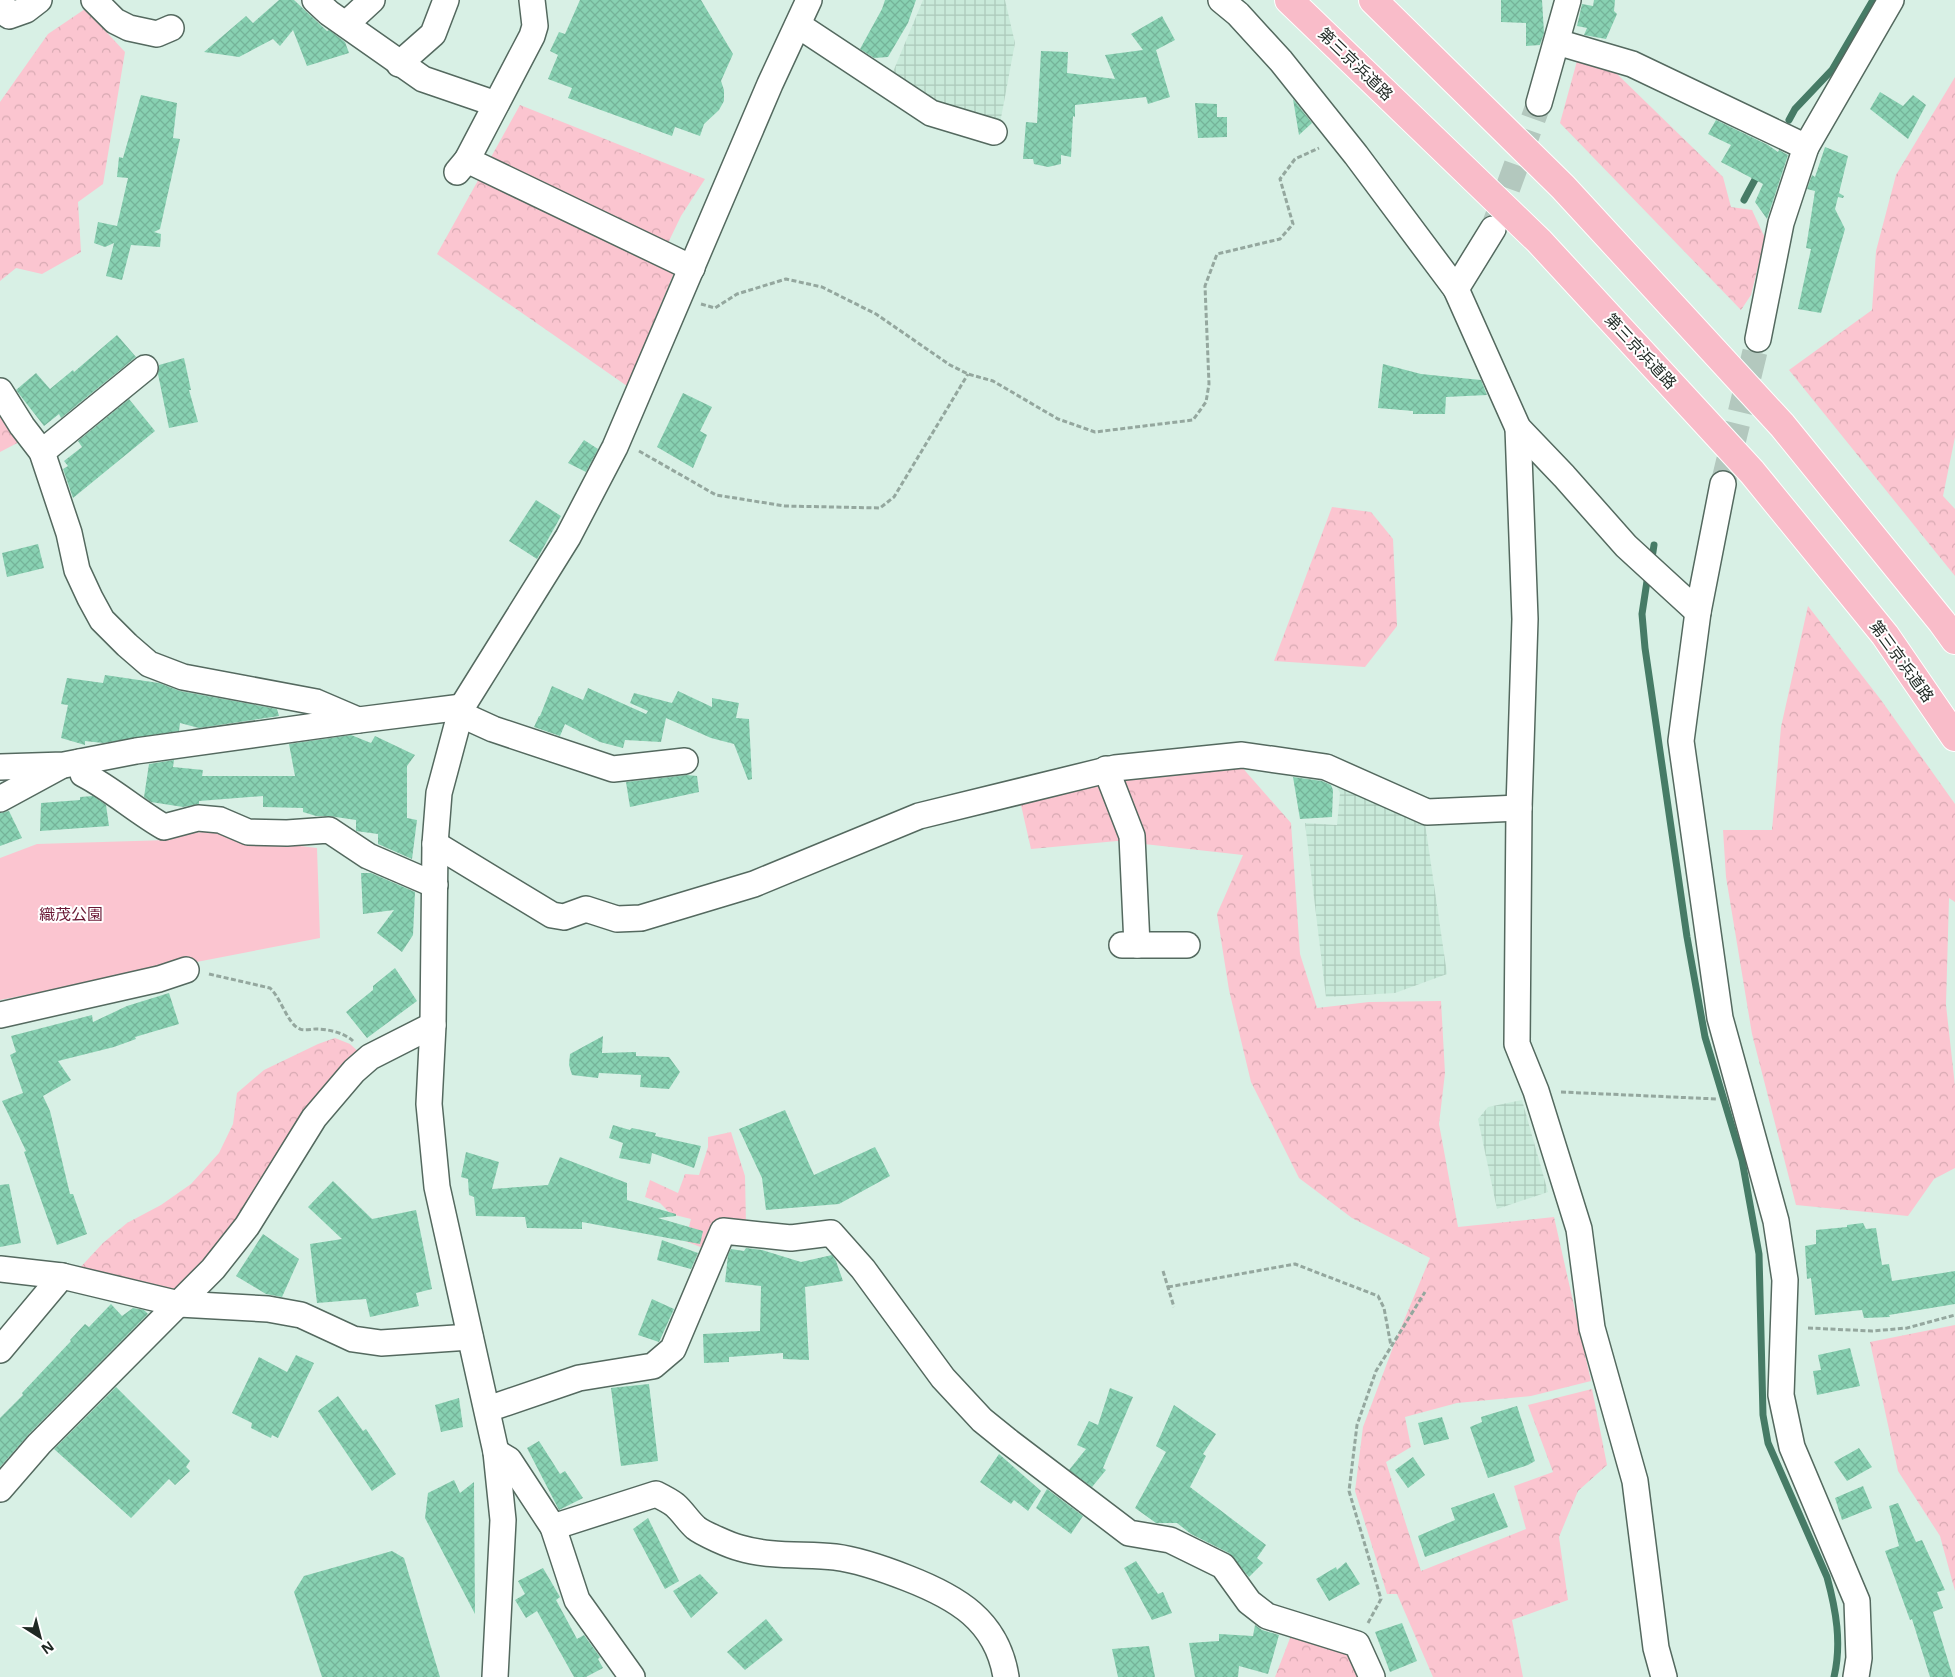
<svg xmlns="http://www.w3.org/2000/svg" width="1955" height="1677" font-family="'Open Sans','Noto Sans JP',sans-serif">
  <defs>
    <pattern id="industrial-grid" width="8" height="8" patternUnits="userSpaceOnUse" patternTransform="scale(1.25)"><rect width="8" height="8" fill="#c9eada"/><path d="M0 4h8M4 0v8" fill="none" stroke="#acc9bb"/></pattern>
    <pattern id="forest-crowns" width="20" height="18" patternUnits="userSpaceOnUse" patternTransform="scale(1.25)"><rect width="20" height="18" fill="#fbc5d0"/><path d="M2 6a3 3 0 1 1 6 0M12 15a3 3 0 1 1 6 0" fill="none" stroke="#d7a9b2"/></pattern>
    <pattern id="building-cross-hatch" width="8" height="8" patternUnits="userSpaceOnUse" patternTransform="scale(1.25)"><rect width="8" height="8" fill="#88d1b2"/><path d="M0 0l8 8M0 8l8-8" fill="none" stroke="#75b399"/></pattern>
  </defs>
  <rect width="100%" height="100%" fill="#d8f0e5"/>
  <!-- industrial -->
  <g fill="url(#industrial-grid)">
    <path d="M923,0H1005L1015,43L1001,118L995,129L932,109L890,79Z"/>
    <path d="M1333,780L1425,823L1447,974L1395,993L1326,997L1305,823L1337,825L1340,793Z"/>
    <path d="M1522,1100L1548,1192L1497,1209L1478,1119L1488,1107Z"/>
  </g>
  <!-- green -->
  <path fill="#fbc5d0" d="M215,831L234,838L317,848L320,938L0,1000V858L37,844L168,840L191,833Z"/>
  <!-- forest -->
  <g fill="url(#forest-crowns)">
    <path d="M85,9L125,52L103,184L78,202L81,252L42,274L16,268L0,281V102L48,34Z"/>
    <path d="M1577,61L1616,73L1723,177L1731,207L1752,210L1765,238L1751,295L1741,310L1560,123Z"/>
    <path d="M1955,77V437L1943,496L1955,509V576L1789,370L1872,310L1876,251L1896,175Z"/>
    <path d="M520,105L705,179L681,216L669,241L675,270L627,386L437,254Z"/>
    <path d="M0,401L25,439L0,452Z"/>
    <path d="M1332,507L1371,512L1393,539L1397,626L1365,667L1274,661Z"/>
    <path d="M1808,606L1881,700L1955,804V902L1949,898L1946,1005L1955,1086V1168L1934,1179L1908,1216L1796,1205L1752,1034L1726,877L1723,830H1772L1781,727Z"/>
    <path d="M1240,765L1291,823L1300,954L1317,1008L1369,1002L1441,1001L1445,1073L1439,1124L1458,1227L1554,1217L1591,1381L1531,1396L1457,1403L1405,1417L1411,1447L1386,1462L1421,1571L1526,1529L1514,1486L1553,1472L1528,1405L1592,1389L1607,1465L1578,1491L1559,1537L1568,1600L1512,1620L1523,1677H1433L1397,1594H1387L1355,1491L1363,1427L1395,1342L1430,1258L1352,1218L1299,1178L1251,1082L1229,990L1217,914L1243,855L1117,841L1031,849L1021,805L1096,782Z"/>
    <path d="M335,1038L350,1044L362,1055L242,1221L175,1297L76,1272L103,1243L127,1223L161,1205L191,1184L219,1153L233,1124L237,1093L264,1070L318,1044Z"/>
    <path d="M731,1132L745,1176L746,1224L708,1250L685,1241L691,1219L671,1214L660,1203L645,1197L650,1180L678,1193L685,1174L699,1175L708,1147V1137Z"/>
    <path d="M1955,1325V1591L1940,1536L1898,1471L1870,1342Z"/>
    <path d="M1292,1633L1354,1652L1364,1677H1275Z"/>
  </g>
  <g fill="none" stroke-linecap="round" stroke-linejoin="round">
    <!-- stream -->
    <g stroke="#467b66" stroke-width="7">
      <path d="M1789,120L1795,109L1832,70L1873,0"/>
      <path d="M1744,200L1759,172"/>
      <path d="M1652,558L1654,545"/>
      <path d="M1647,581L1642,614L1645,648L1687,937L1705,1037L1742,1160L1759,1254L1763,1415L1768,1443L1827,1577C1836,1610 1842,1643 1834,1677"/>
    </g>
  </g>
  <!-- building -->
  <g fill="url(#building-cross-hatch)">
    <path d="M279,0H294L327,31L329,30L345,42L349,53L307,66L293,30L280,46L273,39L239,57L204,52L246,16L253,23Z"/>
    <path d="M580,0H701L733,54L721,81L724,90V101L719,110L704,124L700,136L675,127L672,136L568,98L572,88L548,79L558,55L550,51L559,32L565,34Z"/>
    <path d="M885,0H916L908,23L888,57L874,58L860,49L882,9Z"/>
    <path d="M1501,0H1542L1544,33L1540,45L1526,46V23L1501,22Z"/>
    <path d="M1594,0H1615L1614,11L1617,14L1606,39L1584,35L1587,28L1577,26L1582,4L1593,6Z"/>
    <path d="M1162,16L1175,40L1156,50L1170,97L1148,104L1146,97L1075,105V117L1073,116L1071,157L1061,155V164L1048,167L1034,164L1033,159H1023L1026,122L1037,123L1041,51L1068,52L1067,73L1115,79L1105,55L1143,50L1131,34Z"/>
    <path d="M1880,92L1903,106L1913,95L1926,105L1908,139L1870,109Z"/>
    <path d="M141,95L177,103L173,138L180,139L160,229L154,232L161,234L160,247L131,245L122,280L106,276L114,243L105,247L94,243L98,222L117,226L128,178L117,177L119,157L123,158Z"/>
    <path d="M1293,99L1312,123L1299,135Z"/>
    <path d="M1195,103L1217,104V117H1227V137L1198,138Z"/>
    <path d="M1716,120L1768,145L1778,152L1779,150L1788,155L1767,219L1755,202L1763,184L1721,162L1731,145L1708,134Z"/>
    <path d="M1825,147L1848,156L1839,193L1844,196L1843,198L1838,197L1835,209L1845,229L1821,313L1798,309L1811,249L1806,248L1815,191L1807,189L1812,175L1815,177Z"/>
    <path d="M117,335L136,357L61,418L59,414L44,426L16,390L36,373L50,389L73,370L74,372Z"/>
    <path d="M184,358L191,390H189L198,422L169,428L158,374L159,365Z"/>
    <path d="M1383,364L1421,374L1481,380L1487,395L1446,397L1445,414H1413V411L1378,408Z"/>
    <path d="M683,393L712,407L700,431L707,435L693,468L657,447Z"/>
    <path d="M129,399L155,431L73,498L63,469L68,466L64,461L82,447L78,441Z"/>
    <path d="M584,440L598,449L586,472L568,463Z"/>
    <path d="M536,500L561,516L537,559L509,541Z"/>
    <path d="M38,544L44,568L7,577L2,553Z"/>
    <path d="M105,675L159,683L180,691L277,709L279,716L199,728L180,723L179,731L103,743L85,741V745L61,738L68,705L61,704L67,678L103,683Z"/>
    <path d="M552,686L583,700L588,688L646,714L648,711L630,703L634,693L672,703L678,691L712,707V698L739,703L736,718L749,719L752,779L748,780L734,744L711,738L666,718L661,742L625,740L623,748L600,742L565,724L560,736L534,727L539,716H540Z"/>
    <path d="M351,735L371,743L375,736L415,755L407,766V818L417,820L412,859L378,844V834L356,831V820L329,816H316L303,812V808L263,807V796L199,801V804L183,807L151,802L144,797L149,764L174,760L173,767L203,770L202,776H295L289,744Z"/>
    <path d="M687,775L697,776L699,792L630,807L626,782Z"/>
    <path d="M1293,777L1322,781L1331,785L1333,790L1332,817L1300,819Z"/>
    <path d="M93,796L106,805L109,826L40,831L41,803L80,800V797Z"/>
    <path d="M9,811L22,838L0,846V813Z"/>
    <path d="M361,873H371L415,892L413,935L402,952L377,933L394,910L363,914Z"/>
    <path d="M395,968L417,1001L367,1038L346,1012L373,990V986Z"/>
    <path d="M169,993L179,1024L135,1037L136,1039L114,1047L58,1061L71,1080L43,1096L50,1111L70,1194H73L87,1234L57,1245L24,1152L26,1151L2,1101L23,1093L10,1055L16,1052L11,1036L92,1015L93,1022L127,1006Z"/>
    <path d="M603,1036L602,1053L636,1052V1056L669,1057L680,1072L669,1089L640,1087L641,1075L599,1073L598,1078L572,1075L569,1065L570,1054Z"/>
    <path d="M785,1110L814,1175L875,1147L890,1176L839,1204L766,1210L762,1178L739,1129Z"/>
    <path d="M613,1125L630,1130L632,1128L656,1133L655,1136L701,1146L694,1168L652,1153L650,1164L619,1158L623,1143L609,1138Z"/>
    <path d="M466,1152L499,1162L492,1189L548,1185L560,1157L627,1183V1200L676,1214V1216L658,1218L703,1231L700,1244L582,1222V1229L527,1228L525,1217L476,1216L474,1197L469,1195L468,1179L461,1177Z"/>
    <path d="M333,1181L372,1219L416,1210L432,1289L416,1293L419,1306L370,1317L366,1299L317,1303L310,1244L342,1239L308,1207Z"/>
    <path d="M9,1184L21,1243L0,1247V1185Z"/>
    <path d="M1863,1223L1866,1229L1876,1228L1882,1265L1889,1264L1892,1281L1955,1271V1304L1889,1315L1890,1317L1864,1318L1862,1310L1815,1315L1811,1278L1807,1279L1805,1246L1816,1244V1230L1847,1227V1225Z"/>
    <path d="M263,1234L299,1259L282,1297L266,1294L236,1276Z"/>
    <path d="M662,1240L698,1253L691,1269L657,1260Z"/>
    <path d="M746,1248L762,1250L801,1262L832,1255L836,1261L843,1281L805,1287L809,1360L783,1359V1353L729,1357V1362L704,1363L703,1334L760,1331L761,1286L725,1282L728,1255L731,1249L744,1251Z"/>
    <path d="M652,1299L674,1309L659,1342L638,1335Z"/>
    <path d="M111,1304L122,1316L133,1308L144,1310L148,1314L29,1434L0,1467V1418L23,1395L22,1393L71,1341L70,1340L85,1324L89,1327Z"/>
    <path d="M1850,1348L1860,1386L1817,1395L1813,1371L1821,1370L1818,1355Z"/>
    <path d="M296,1355L314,1363L278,1438L272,1435L271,1438L251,1428L252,1423L232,1413L259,1357L287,1372Z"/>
    <path d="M649,1384L658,1461L621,1466L611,1388Z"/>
    <path d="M116,1387L190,1461L186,1467L190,1471L175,1485L169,1479L131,1518L54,1449Z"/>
    <path d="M1110,1388L1133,1397L1103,1468L1106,1470L1092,1487L1069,1470L1086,1449L1077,1445L1089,1421L1098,1425Z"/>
    <path d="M338,1396L363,1431L366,1429L396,1474L372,1491L318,1411Z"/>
    <path d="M459,1398L463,1427L441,1432L435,1405Z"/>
    <path d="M1174,1405L1216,1434L1203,1454L1206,1456L1190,1487L1266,1545L1257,1558L1263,1563L1249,1577L1229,1553L1191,1534L1177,1523H1156L1135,1508L1166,1452L1156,1446Z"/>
    <path d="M1517,1406L1535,1461L1528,1465L1488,1478L1470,1427L1482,1422L1481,1417Z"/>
    <path d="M1442,1417L1449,1439L1424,1445L1418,1423Z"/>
    <path d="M539,1441L560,1474L565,1471L583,1498L559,1510L527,1448Z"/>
    <path d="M1859,1448L1872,1467L1847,1481L1834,1462Z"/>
    <path d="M999,1454L1041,1491L1028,1511L1014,1500L1011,1504L980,1482Z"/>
    <path d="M1413,1457L1425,1475L1408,1488L1395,1470Z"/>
    <path d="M454,1480L460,1493L474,1482L475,1614L425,1518L428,1493Z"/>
    <path d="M1863,1486L1872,1508L1842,1520L1835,1498Z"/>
    <path d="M1047,1489L1083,1516L1071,1534L1036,1508Z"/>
    <path d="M1494,1493L1508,1527L1425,1557L1418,1536L1455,1520L1451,1508Z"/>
    <path d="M1898,1503L1916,1542L1922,1540L1945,1590L1937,1592L1943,1608L1933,1612L1953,1677H1930L1912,1619L1910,1620L1885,1551L1899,1546L1889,1506Z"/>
    <path d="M648,1518L679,1581L665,1589L633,1529Z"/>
    <path d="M392,1551L404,1558L440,1677H322L294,1592L304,1576Z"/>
    <path d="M1136,1561L1158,1594L1163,1592L1172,1613L1152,1620L1124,1568Z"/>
    <path d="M1346,1562L1360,1584L1329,1601L1316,1579L1336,1567L1337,1570Z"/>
    <path d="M543,1568L560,1597L556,1600L577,1639L584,1635L600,1657L598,1659L603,1668L586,1677H574L537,1611L526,1618L515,1600L525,1594L518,1581Z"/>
    <path d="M700,1574L718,1593L691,1618L673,1591Z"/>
    <path d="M766,1619L783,1640L745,1670L727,1652Z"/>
    <path d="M1402,1623L1417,1661L1390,1672L1375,1632Z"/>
    <path d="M1255,1625L1262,1630L1279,1635L1268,1674L1239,1666L1238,1677H1195L1189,1643L1219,1641V1634L1253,1636Z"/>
    <path d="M1149,1646L1155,1677H1118L1112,1649Z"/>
  </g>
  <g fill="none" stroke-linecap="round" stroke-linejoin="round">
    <!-- minor-tunnel -->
    <g stroke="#b3c8be" stroke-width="25" stroke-dasharray="25 12" stroke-linecap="butt">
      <path d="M1495,223L1539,103"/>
      <path d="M1723,484L1758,339"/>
    </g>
    <defs>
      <g id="minor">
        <path d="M2,0L0,9L9,16L26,10L39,0"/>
        <path d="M94,0L115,21L129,28L157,34L171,28"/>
        <path d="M315,0L329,13L423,79L496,104"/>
        <path d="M1221,0L1238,14L1281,61L1356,155L1456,289L1518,428L1564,476L1626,546L1698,612"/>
        <path d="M346,24L372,0"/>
        <path d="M798,25L931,113L994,132"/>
        <path d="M1557,42L1632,64L1806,147"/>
        <path d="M399,64L433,34L446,0"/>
        <path d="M1539,103L1568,0"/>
        <path d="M467,160L692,268"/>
        <path d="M457,172L467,160L532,36L535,26L532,0"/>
        <path d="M1456,289L1493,229"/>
        <path d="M1758,339L1781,223L1806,147L1891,0"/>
        <path d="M0,391L22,426L42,452L69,533L77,570L90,598L102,620L127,645L149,664L183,677L316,702L358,720"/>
        <path d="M1518,428L1525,619L1519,808L1517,1044L1536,1091L1579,1229L1592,1328L1635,1481L1656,1648L1664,1677"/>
        <path d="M42,452L145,368"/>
        <path d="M1723,484L1698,612L1681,741L1720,1018L1776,1221L1785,1280L1781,1395L1792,1447L1857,1601L1859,1658L1856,1677"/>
        <path d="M460,714L493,729L613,769L685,761"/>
        <path d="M80,762L83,774C112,789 136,811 164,827L198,818L220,820L248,832L287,833L329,830L368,856L435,885"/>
        <path d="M0,767L64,765L136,751L351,721L462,707"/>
        <path d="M1106,769L1132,836L1137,945"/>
        <path d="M0,799L59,767"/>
        <path d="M435,844L552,915L564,917L586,909L617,919L641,918L754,884L919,816L1115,768L1242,755L1326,767L1427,812L1519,808"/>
        <path d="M1122,945H1187"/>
        <path d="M0,1015L159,979L186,970"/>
        <path d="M0,1269L62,1276L179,1304L268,1309L301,1315L353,1339L381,1343L470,1337"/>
        <path d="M0,1350L62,1276"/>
        <path d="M488,1409L579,1378L653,1366L673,1349L723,1231L791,1238L831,1233L863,1269L943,1378L982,1420L1008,1441L1129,1533L1170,1540L1223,1566L1249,1602L1267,1616L1357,1644L1372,1677"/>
        <path d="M496,1452L509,1460L553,1527L577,1600L632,1677"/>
        <path d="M0,1489L39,1444L213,1269L247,1226L314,1118L354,1071L370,1057L433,1025"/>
        <path d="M553,1527L656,1494C662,1497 670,1501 675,1505C683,1512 688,1521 696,1528C702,1533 731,1546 740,1548C770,1557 804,1554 835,1557C859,1560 884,1569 907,1578C956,1597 997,1620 1006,1677"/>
        <path d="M495,1677L503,1520L496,1452L437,1187L429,1104L433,1025L435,844L439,793L462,707L568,537L615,447L770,84L809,0"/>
      </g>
      <g id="highway">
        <path d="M1289,0L1539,241L1752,472L1885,635L1955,737"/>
        <path d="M1373,0L1563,187L1782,425L1942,622L1955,640"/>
      </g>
    </defs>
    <!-- minor casing -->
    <use href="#minor" stroke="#54695f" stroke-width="28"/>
    <!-- highway casing -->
    <use href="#highway" stroke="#fff" stroke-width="30"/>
    <!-- path -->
    <g stroke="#94a79e" stroke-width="3" stroke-dasharray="5 2.5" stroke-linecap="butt">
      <path d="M701,304L715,308L737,294L786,279L822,287L876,314L950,365L968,374L993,381L1058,419L1095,432L1193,420L1206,402L1209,384L1205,286L1217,254L1280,239L1293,224L1280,179L1295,159L1319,148"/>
      <path d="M639,451L716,495L785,506L880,508L894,497L968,374"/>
      <path d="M209,974L270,988C281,998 288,1025 300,1029C304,1031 311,1029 316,1029C329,1029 344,1033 353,1041"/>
      <path d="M1561,1092L1717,1099"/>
      <path d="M1163,1271L1174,1307"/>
      <path d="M1168,1287L1295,1264L1378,1296L1384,1308L1391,1346"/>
      <path d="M1808,1328L1872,1331L1907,1328L1955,1315"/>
      <path d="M1368,1623L1381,1599L1349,1491L1357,1425L1376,1371L1425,1292"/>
    </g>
    <!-- minor -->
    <use href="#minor" stroke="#fff" stroke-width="25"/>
    <!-- highway -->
    <use href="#highway" stroke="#f9bcc9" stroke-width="28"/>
  </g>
  <g text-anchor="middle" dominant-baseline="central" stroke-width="4" stroke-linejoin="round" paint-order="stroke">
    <!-- street labels -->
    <g font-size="16" fill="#1f2823" stroke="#fff">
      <text transform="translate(1356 64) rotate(44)">第三京浜道路</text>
      <text transform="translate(1641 351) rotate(47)">第三京浜道路</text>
      <text transform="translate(1902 661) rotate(54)">第三京浜道路</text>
    </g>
    <!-- park labels -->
    <g font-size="16" fill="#691834" stroke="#fff">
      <text x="71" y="914">織茂公園</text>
    </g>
  </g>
  <!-- north arrow -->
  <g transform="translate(40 1637) rotate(144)" stroke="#ffffff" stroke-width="4" paint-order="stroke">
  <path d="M0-4L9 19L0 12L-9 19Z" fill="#1f2823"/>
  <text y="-8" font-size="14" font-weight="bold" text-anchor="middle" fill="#1f2823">N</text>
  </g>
</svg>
